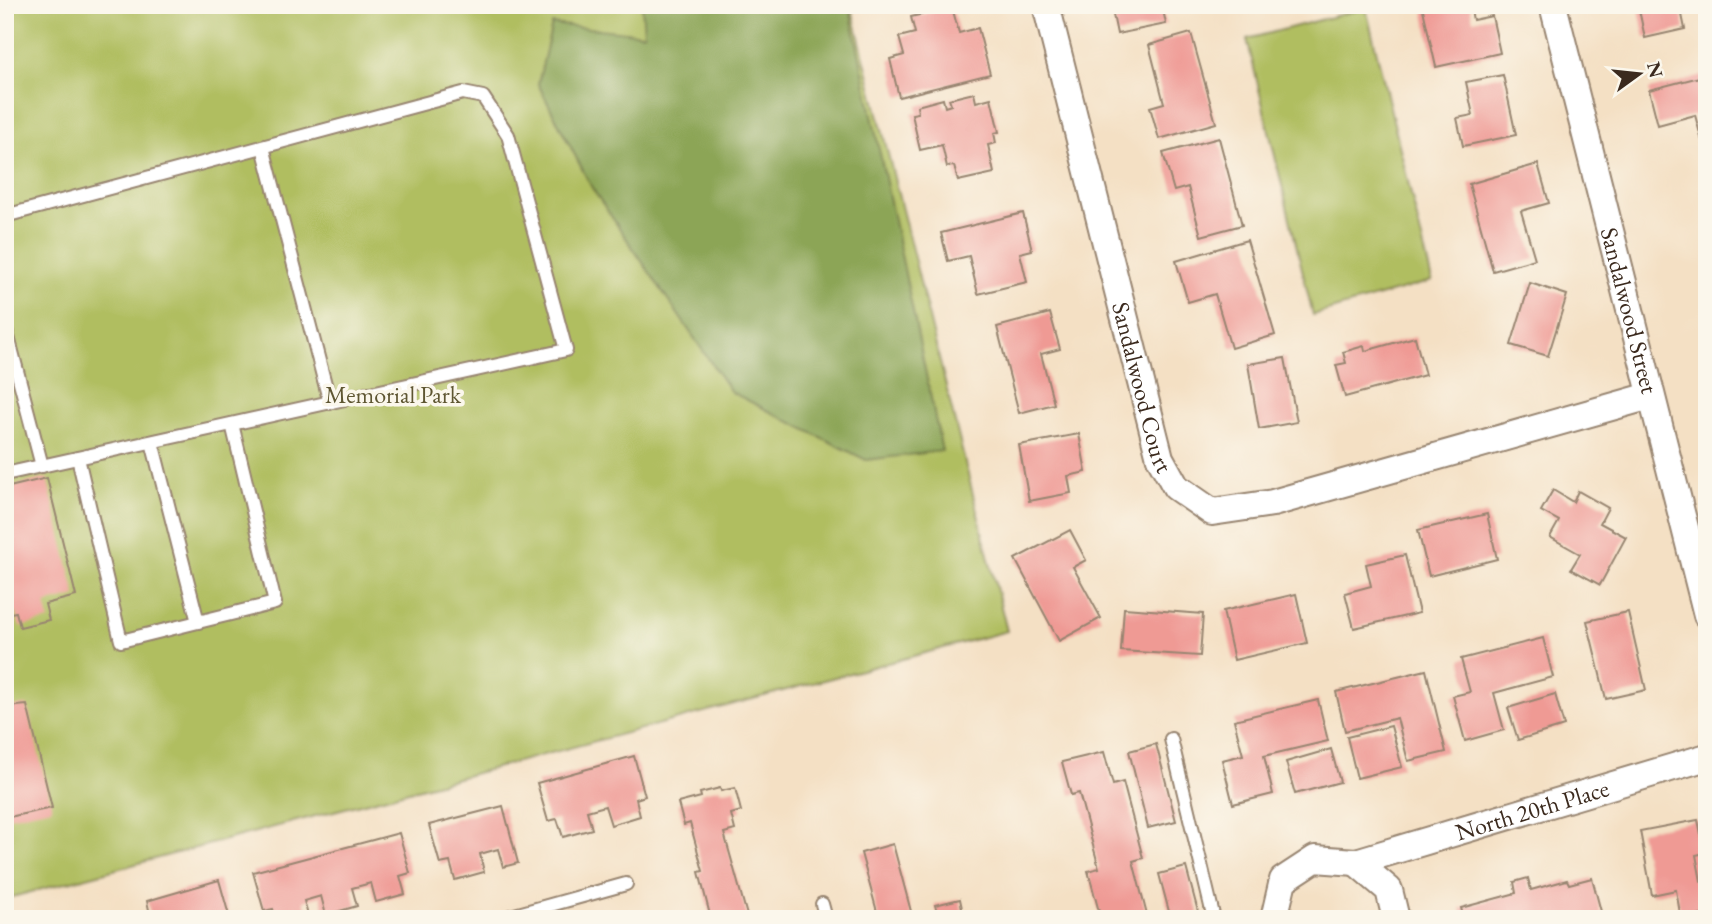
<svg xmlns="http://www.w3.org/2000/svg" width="1712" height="924" font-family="'EB Garamond',serif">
  <rect width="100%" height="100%" fill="#fbf7ec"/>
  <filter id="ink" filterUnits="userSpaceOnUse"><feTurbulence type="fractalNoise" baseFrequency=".0143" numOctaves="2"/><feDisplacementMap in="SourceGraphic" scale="14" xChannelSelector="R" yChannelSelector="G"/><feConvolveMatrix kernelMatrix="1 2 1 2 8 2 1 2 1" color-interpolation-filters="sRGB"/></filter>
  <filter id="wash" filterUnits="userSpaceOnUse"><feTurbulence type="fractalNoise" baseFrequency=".00686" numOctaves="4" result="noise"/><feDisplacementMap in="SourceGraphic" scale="28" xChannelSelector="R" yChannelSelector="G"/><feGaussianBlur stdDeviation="1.57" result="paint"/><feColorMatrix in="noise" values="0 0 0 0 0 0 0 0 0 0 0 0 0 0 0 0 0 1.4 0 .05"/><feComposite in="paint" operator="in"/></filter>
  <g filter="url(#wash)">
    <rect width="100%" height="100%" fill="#f4e0c4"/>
    <!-- green -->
    <g fill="#b0be60" stroke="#76743f" stroke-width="2">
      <path d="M23,5H851L1007,631L5,899V10Z"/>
      <path d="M1366,8L1432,281L1313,315L1247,39Z"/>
    </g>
    <!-- forest -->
    <path fill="#8ca556" stroke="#64683a" stroke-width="2" d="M642,5H849L942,451L866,460L731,392L592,188L538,84L552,24L644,34Z"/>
    <g id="blocks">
      <!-- building -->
      <g fill="#ef9a94">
        <path d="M1111,5H1162L1166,24L1117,34Z"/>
        <path d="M1422,5H1470L1473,20L1492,16L1500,53L1436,67Z"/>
        <path d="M1638,5H1680L1685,29L1645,38Z"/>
        <path d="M952,7L959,33L978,28L990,74L899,97L890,59L904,55L899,37L915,33L911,17Z"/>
        <path d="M1191,33L1216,123L1159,139L1150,107L1164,103L1149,45Z"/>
        <path d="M1503,75L1516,135L1463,146L1457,118L1473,115L1466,82Z"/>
        <path d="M1707,75V156H1706L1695,115L1658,125L1649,90Z"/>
        <path d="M974,93L976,102L991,98L999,132L994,133L996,143L988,145L994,173L958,181L954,166L947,167L942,145L920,150L912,114L918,113L917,106L943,99L945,107L951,105L949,99Z"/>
        <path d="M1219,138L1242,225L1201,236L1188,187L1174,191L1163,153Z"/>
        <path d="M1538,164L1549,203L1521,211L1535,259L1493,271L1469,184Z"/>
        <path d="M1023,213L1032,250L1020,253L1027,282L978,294L969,256L948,261L941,233Z"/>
        <path d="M1247,240L1275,335L1231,348L1215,294L1188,302L1176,261Z"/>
        <path d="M1530,283L1567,295L1548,356L1511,345Z"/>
        <path d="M1050,313L1060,349L1041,354L1054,404L1019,413L997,327Z"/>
        <path d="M1415,337L1425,375L1345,397L1336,365L1346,363L1343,352L1364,346L1365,351Z"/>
        <path d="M1285,358L1297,422L1259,429L1248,364Z"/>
        <path d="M1079,434L1086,472L1068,476L1071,493L1029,501L1019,445Z"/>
        <path d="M47,478L76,596L45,604L49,620L20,627L16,612L5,614V488Z"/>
        <path d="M1553,490L1573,502L1578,491L1608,508L1600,523L1626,537L1600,585L1571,569L1580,554L1550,537L1559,521L1541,511Z"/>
        <path d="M1487,514L1497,559L1429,576L1418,530Z"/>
        <path d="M1070,530L1086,560L1073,567L1101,618L1059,641L1015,559Z"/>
        <path d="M1405,555L1419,613L1354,628L1345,593L1371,586L1366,564Z"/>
        <path d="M1296,594L1307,643L1234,660L1223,611Z"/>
        <path d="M1124,608L1203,614L1200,656L1121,651Z"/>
        <path d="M1628,612L1646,690L1606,699L1587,621Z"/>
        <path d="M1543,638L1553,677L1494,693L1504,730L1465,741L1453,696L1470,692L1461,659Z"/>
        <path d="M1426,670L1446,752L1408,761L1397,718L1345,731L1336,692Z"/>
        <path d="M1555,694L1564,726L1518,740L1508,708Z"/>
        <path d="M1318,700L1328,741L1264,756L1273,794L1233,804L1222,760L1243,755L1234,720Z"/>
        <path d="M27,705L52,808L9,817L5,803V707Z"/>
        <path d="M1391,726L1402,767L1357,778L1347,737Z"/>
        <path d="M1156,744L1176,821L1148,828L1129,751Z"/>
        <path d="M1331,749L1340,782L1295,794L1286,762Z"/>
        <path d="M1104,752L1113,785L1123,782L1143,858L1133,861L1147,915L1133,919H1101L1088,871L1099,868L1079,793L1071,795L1062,762Z"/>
        <path d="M634,756L645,796L636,799L640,816L611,825L605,806L587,811L592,829L563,837L557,819L548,821L537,783Z"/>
        <path d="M720,788L721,791L735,788L741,811L731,814L735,830L724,833L748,919H711L699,872L703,871L690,823L684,825L678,803L701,797L700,793Z"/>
        <path d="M503,806L518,863L503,867L498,849L480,854L484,872L455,880L450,862L440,864L429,825Z"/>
        <path d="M1698,820L1705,853L1696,855L1701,881L1707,880V914L1681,919L1676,890L1652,895L1640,831Z"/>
        <path d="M399,833L410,873L400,876L405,894L376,902L371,883L352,888L357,906L326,915L321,896L304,901L309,919H276L273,909L264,911L253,872Z"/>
        <path d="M893,844L913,919H879L861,853Z"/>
        <path d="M1186,867L1200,919H1171L1159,874Z"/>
        <path d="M1528,878L1531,890L1567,880L1569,884L1592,878L1603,919H1464L1461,908L1516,893L1514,882Z"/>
        <path d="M219,880L230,919H151L147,901Z"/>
        <path d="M960,899L963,913L971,911L973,919H927L938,915L935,905Z"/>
      </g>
    </g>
  </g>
  <g filter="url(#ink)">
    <use href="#blocks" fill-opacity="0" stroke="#988571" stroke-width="2"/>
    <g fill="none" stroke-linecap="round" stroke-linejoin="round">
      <defs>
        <g id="lane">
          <path d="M263,147L330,403"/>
          <path d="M5,216L463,93L483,97L508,135L566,350L5,474"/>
          <path d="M5,325L42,466"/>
          <path d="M152,442L198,622L275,603L232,424"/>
          <path d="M78,458L121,641L198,622"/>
          <path d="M1171,739L1214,919"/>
          <path d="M822,904L826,919"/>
          <path d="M500,919L626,884"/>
        </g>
        <g id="street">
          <path id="s1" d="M1046,5L1160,458L1176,487L1212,512L1273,503L1650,396"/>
          <path id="s2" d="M1553,5L1707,615"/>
          <path d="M1356,862L1389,890L1396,919"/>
          <path id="s3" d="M1274,919L1283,880L1315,859L1356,862L1707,757"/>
        </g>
      </defs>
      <!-- lane casing -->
      <use href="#lane" stroke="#988571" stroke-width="16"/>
      <!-- street casing -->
      <use href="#street" stroke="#988571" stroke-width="30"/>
      <!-- lane -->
      <use href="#lane" stroke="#fff" stroke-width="12"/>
      <!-- street -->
      <use href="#street" stroke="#fff" stroke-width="26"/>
    </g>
  </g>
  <g text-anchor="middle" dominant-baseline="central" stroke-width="7" stroke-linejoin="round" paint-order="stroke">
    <!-- street labels -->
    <g font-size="24" fill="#3b2a1e" stroke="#fbf7ec">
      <text stroke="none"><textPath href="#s2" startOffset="315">Sandalwood Street</textPath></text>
      <text stroke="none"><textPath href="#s1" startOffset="394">Sandalwood Court</textPath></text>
      <text stroke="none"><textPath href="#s3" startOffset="303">North 20th Place</textPath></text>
    </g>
    <!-- park labels -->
    <g font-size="24" fill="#5e5632" stroke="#fbf7ec">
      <text x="393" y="394">Memorial Park</text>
    </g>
  </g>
  <!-- margin -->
  <rect width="1712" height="924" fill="none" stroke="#fbf7ec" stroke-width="28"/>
  <!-- north arrow -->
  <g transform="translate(1639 74) rotate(75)" stroke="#fbf7ec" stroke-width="5" paint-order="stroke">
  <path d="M0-5L12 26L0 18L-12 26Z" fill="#3b2a1e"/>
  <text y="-10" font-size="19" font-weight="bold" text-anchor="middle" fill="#3b2a1e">N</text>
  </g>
</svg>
